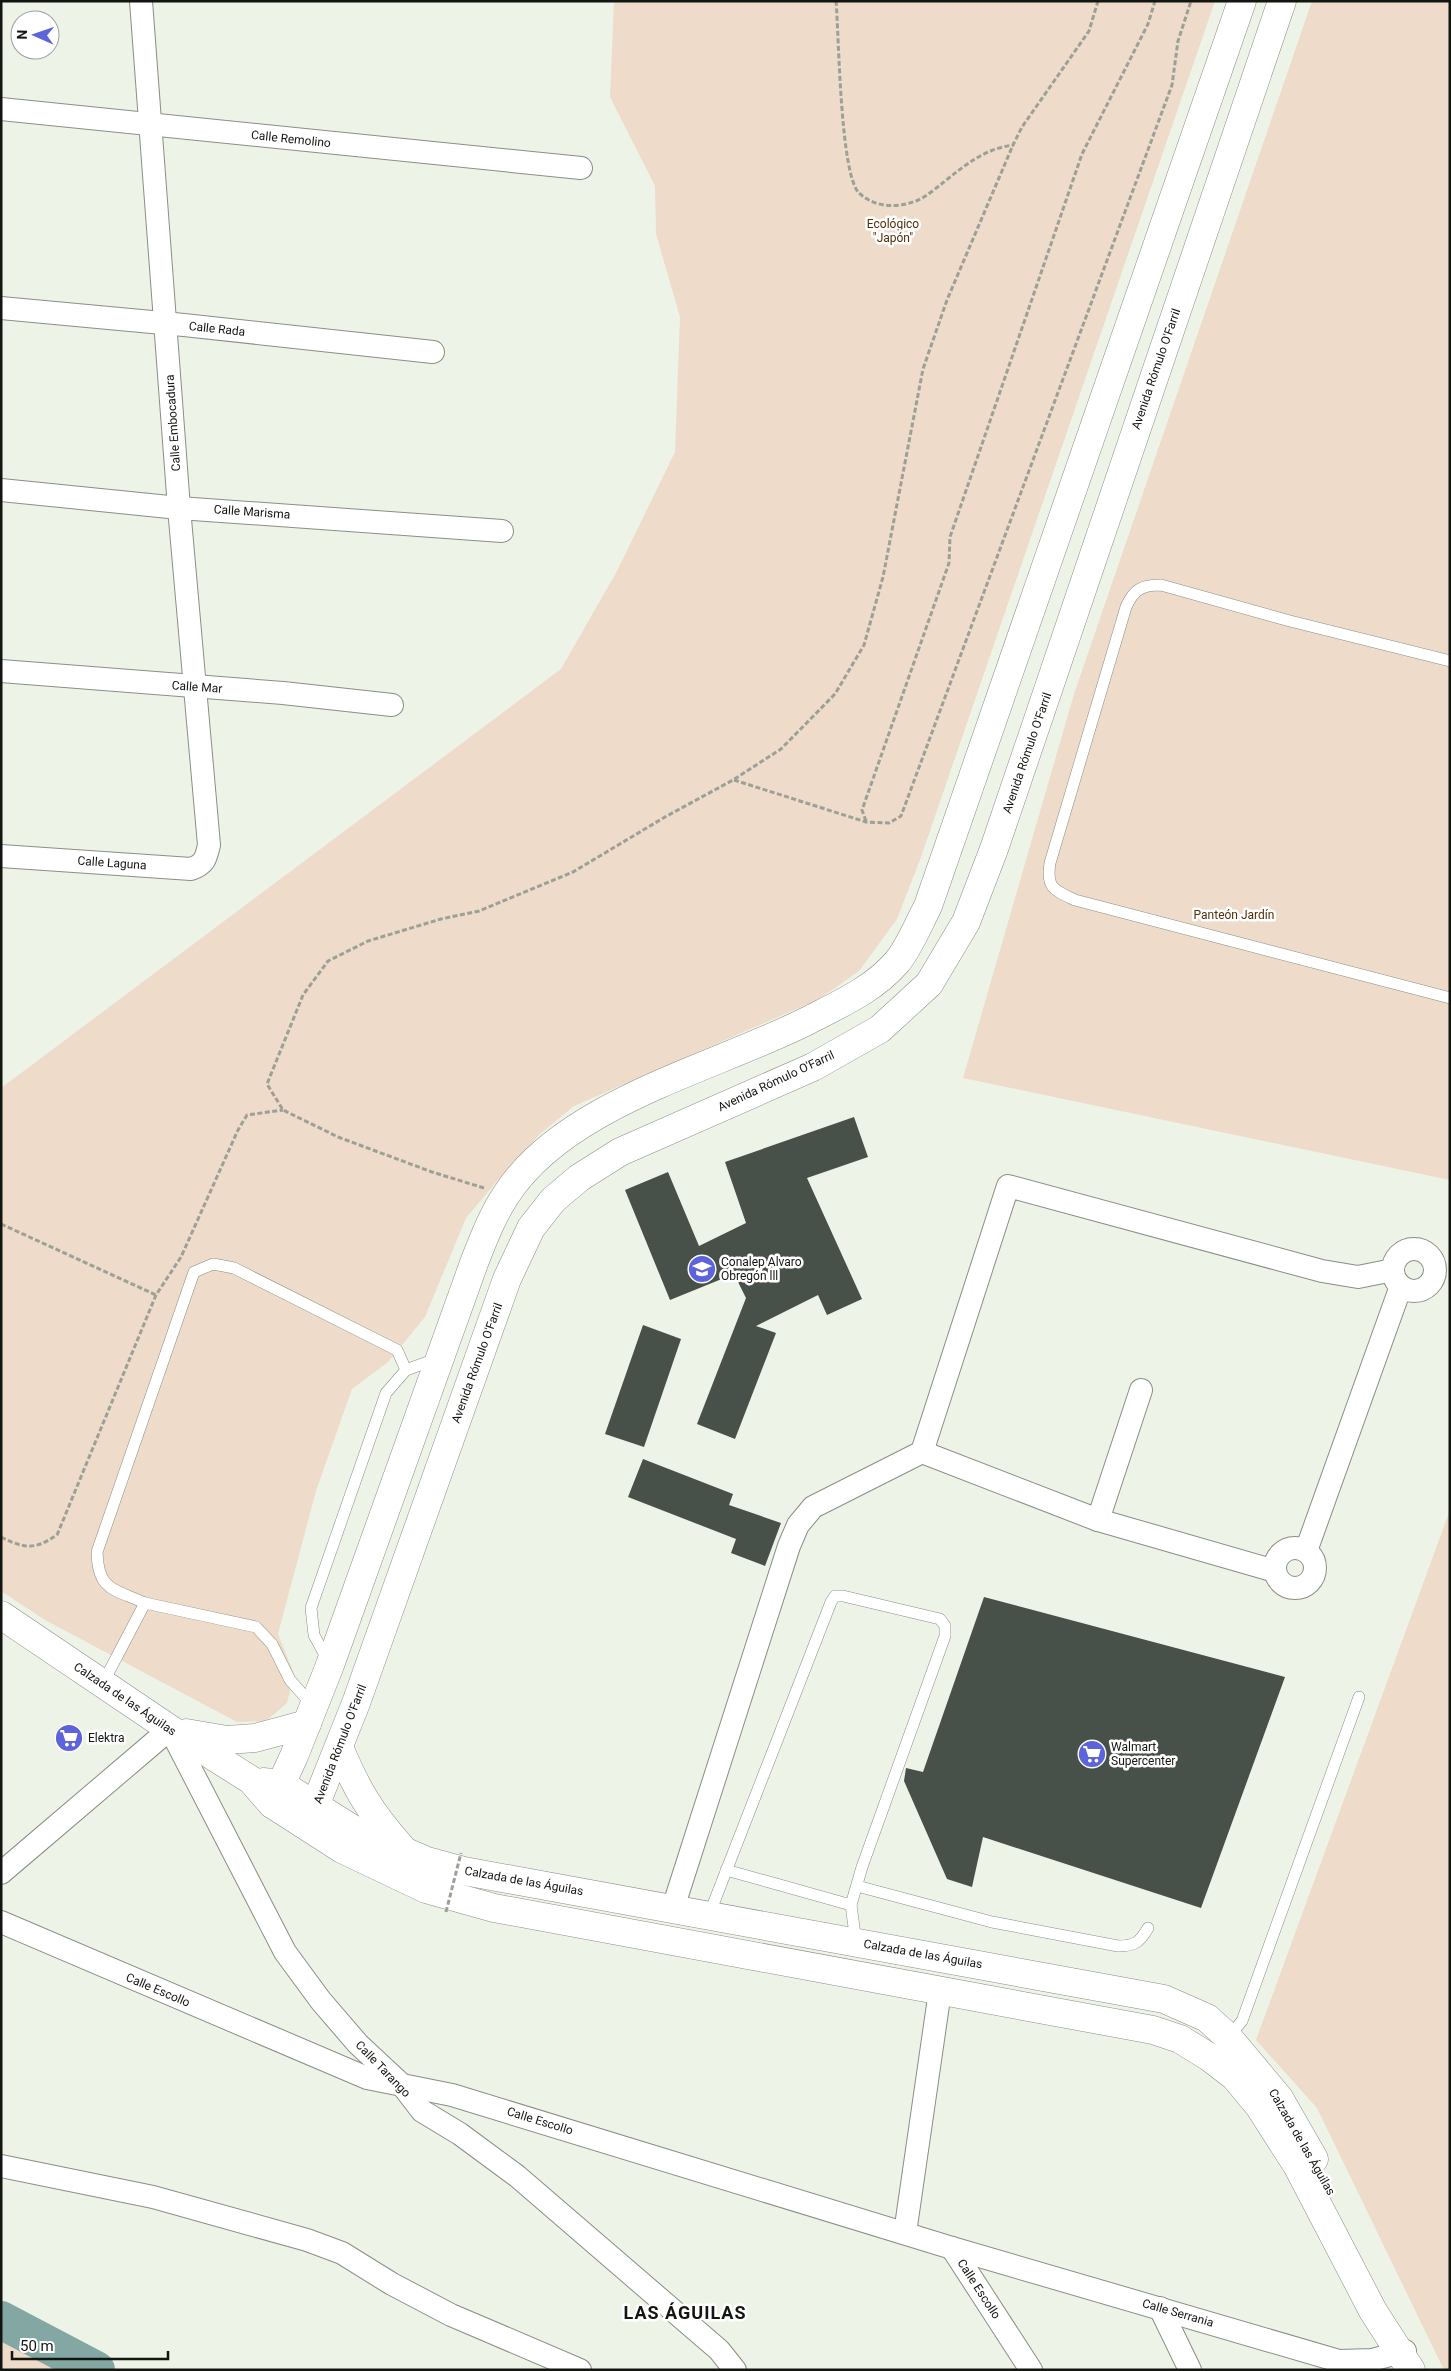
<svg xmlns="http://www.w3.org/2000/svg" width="1451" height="2371" font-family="Roboto,sans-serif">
  <rect width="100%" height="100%" fill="#eef3e7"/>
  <!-- green -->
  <g fill="#eedbc9">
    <path d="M614,1H1215L921,857L897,919L859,971L819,999L574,1106L540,1134L498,1180L466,1218L425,1317L388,1362L352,1389L316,1491L278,1634L294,1674L287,1703L266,1721L237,1722L45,1620L1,1591V1088L561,669L617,571L675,452L680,317L656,234L655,186L610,97Z"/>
    <path d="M1312,1H1450V1180L963,1078L1074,694Z"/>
    <path d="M1450,1510V2370H1444L1317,2108L1256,2040Z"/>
    <path d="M1,2312L69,2363L75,2370H1Z"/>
  </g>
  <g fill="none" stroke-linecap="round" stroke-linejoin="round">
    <!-- river -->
    <path stroke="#83a8a3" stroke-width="38" d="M1,2320L96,2370"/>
  </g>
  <!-- building -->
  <g fill="#475049">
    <path d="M854,1117L868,1157L807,1178L862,1299L827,1315L818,1295L756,1326L776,1333L735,1439L697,1424L746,1298L734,1274L670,1300L625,1190L668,1172L699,1246L746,1223L725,1162Z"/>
    <path d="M643,1325L681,1339L644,1447L605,1434Z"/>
    <path d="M643,1459L733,1494L729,1505L781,1523L765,1566L731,1553L736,1539L628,1497Z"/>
    <path d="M984,1597L1285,1677L1201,1908L983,1837L972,1887L947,1879L904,1781L906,1768L923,1772Z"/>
  </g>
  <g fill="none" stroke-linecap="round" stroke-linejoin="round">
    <defs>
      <g id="lane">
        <path d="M1450,661L1290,621L1161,585C1142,585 1134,589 1126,607L1050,863C1046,888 1054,890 1075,900L1450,998"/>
        <path d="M145,1603L256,1627L272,1644L290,1680L313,1706"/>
        <path d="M328,1661L314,1635L311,1608L386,1393L406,1370L436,1359"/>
        <path d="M103,1683L145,1603C114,1589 98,1591 97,1552L194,1272L213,1264L234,1268L397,1350L406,1370"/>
        <path d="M726,1870L851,1905"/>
        <path d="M857,1886L992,1922L1118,1946C1135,1946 1140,1942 1148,1928"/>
        <path d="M709,1915L831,1602L835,1596H843L940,1619L945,1626V1636L862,1867L851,1905L856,1942"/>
        <path d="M1228,2037L1242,2021L1359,1697"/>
      </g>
      <g id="street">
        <path d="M1,109L581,168"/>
        <path d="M1,308L184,325L433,352"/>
        <path d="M1,490L179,508L502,531"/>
        <path d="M1,671L283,693L392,705"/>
        <path d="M1,856L191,869C205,864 206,858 209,845L179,508L141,1"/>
        <circle cx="1414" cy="1270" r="21"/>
        <path d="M922,1452L1098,1520L1275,1571"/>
        <path d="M1098,1520L1141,1390"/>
        <circle cx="1295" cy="1568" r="20"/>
        <path d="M1306,1551L1401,1286"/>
        <path d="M1,1873L170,1729L285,1952L321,2001L358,2044L402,2085L422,2111L460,2134L517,2176L719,2350L735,2370"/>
        <path d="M673,1908L789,1546L798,1525L813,1507L922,1452L1008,1186L1322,1271L1358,1277L1393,1270"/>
        <path d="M1,1922L367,2078L452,2095L952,2248L1339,2361L1372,2360L1405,2351"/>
        <path d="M1,2166L153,2197L307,2240L342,2253L392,2284L451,2315L580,2370"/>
        <path d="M905,2233L940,1991"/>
        <path d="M952,2248L1031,2370"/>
        <path d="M1160,2308L1190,2370"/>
      </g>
      <g id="secondary">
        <path d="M1,1615L170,1729L251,1780L272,1804L342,1849L426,1889L494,1908L1153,2030L1180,2039L1209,2057L1235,2077L1259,2106L1298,2167L1373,2311L1411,2370"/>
        <path d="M186,1733L227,1740L255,1738L307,1724"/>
        <path d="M339,1747C357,1790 370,1812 401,1847"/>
        <path d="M263,1782L281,1784L351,1828L427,1861L464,1871L1164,1999L1207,2018L1228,2037L1279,2098L1314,2159"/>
        <path d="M272,1804L294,1756L330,1665L474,1263C483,1240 492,1216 506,1195C565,1103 715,1068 809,1020C840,1004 874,989 897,962C909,948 919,923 928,906L1242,1"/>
        <path d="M307,1826L356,1703L507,1279L531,1228L553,1200L579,1178L620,1152L813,1067L880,1029L929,984L966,922L994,849L1282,1"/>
      </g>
    </defs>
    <!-- lane casing -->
    <use href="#lane" stroke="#8a8f84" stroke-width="12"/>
    <!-- street casing -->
    <use href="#street" stroke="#8a8f84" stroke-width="24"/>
    <!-- secondary casing -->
    <use href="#secondary" stroke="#8a8f84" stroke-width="29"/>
    <!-- path -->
    <g stroke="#9ca097" stroke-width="3" stroke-dasharray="5 2.5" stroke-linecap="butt">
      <path d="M836,1C839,35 840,174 859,193C875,208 897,208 916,201C926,197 936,188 944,182C966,164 985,149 1013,145L1022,127L1089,31L1098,1"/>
      <path d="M734,780L866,822L889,823L901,816L1172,85L1178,41L1191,1"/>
      <path d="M866,821L862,810L949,563L950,537L1082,154L1148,24L1155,1"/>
      <path d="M484,1188L432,1172L338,1137L283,1110L267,1084L303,995L328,961L368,941L441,919L479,911L573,872L665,817L733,780L781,749L835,694L864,645L883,577L923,369L947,300L1013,145"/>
      <path d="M1,1224L156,1295"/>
      <path d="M1,1537C25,1549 34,1550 57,1535L156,1295L181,1257L238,1130L247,1115L283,1110"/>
    </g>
    <!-- lane -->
    <use href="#lane" stroke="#fff" stroke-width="11"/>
    <!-- street -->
    <use href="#street" stroke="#fff" stroke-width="22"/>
    <!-- secondary -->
    <use href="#secondary" stroke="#fff" stroke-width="28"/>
    <!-- path-bridge -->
    <path stroke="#9ca097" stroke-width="3" stroke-dasharray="5 2.5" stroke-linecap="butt" d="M446,1912L461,1853"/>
  </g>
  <!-- icons -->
  <defs>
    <symbol id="university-disc" viewBox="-11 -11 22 22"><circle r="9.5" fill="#5c63db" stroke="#fff"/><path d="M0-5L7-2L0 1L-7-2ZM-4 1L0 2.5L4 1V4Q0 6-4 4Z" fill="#fff"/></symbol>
    <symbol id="supermarket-disc" viewBox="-11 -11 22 22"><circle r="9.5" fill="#5c63db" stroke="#fff"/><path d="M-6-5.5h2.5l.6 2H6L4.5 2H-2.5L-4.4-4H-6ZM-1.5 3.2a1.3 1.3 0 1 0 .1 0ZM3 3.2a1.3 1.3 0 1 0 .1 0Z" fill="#fff"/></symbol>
  </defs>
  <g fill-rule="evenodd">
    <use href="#university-disc" x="686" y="1253" width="32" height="32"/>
    <use href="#supermarket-disc" x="53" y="1722" width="32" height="32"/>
    <use href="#supermarket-disc" x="1076" y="1738" width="32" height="32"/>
  </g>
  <g text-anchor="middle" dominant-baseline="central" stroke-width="5" stroke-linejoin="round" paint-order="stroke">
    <!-- street labels -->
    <g font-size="12" fill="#131511" stroke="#fff">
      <text transform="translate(291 139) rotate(6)">Calle Remolino</text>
      <text transform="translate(217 329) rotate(6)">Calle Rada</text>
      <text transform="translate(1156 369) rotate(-71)">Avenida Rómulo O'Farril</text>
      <text transform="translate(173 423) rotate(-94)">Calle Embocadura</text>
      <text transform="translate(252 512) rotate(4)">Calle Marisma</text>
      <text transform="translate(197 687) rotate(4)">Calle Mar</text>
      <text transform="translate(1027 753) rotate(-71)">Avenida Rómulo O'Farril</text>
      <text transform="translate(112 863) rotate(4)">Calle Laguna</text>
      <text transform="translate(776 1081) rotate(-25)">Avenida Rómulo O'Farril</text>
      <text transform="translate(477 1363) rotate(-70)">Avenida Rómulo O'Farril</text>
      <text transform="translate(125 1699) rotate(34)">Calzada de las Águilas</text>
      <text transform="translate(340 1744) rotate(-69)">Avenida Rómulo O'Farril</text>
      <text transform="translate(524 1881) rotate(10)">Calzada de las Águilas</text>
      <text transform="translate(923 1954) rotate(10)">Calzada de las Águilas</text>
      <text transform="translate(158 1990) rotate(23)">Calle Escollo</text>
      <text transform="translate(383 2069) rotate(46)">Calle Tarango</text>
      <text transform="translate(540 2121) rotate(17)">Calle Escollo</text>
      <text transform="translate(1302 2142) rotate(60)">Calzada de las Águilas</text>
      <text transform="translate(979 2289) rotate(57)">Calle Escollo</text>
      <text transform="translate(1178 2313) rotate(16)">Calle Serrania</text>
    </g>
    <!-- park labels -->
    <g font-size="12" fill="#512f07" stroke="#fff">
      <text x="893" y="224">Ecológico<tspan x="893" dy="14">"Japón"</tspan></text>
      <text x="1234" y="915">Panteón Jardín</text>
    </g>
    <!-- poi labels -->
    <g font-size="12" fill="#131511" stroke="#fff" text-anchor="start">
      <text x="721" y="1262">Conalep Alvaro<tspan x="721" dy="14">Obregón lll</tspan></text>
      <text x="88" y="1738">Elektra</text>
      <text x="1111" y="1747">Walmart<tspan x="1111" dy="14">Supercenter</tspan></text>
    </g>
    <!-- district labels -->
    <g font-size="18" font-weight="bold" letter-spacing="1" fill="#131511" stroke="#fff">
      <text x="685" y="2312">LAS ÁGUILAS</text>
    </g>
  </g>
  <!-- border -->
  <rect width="1451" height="2371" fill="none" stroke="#131511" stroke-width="5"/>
  <!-- north arrow -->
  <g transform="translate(35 35) rotate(272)"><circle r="24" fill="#ffffff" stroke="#a1a1a0"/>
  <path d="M0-4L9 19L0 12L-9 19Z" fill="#5c63db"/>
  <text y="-8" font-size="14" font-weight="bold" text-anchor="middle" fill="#131511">N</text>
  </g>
  <!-- scale -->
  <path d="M12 2351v8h156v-8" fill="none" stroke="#131511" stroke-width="2.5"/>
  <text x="20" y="2351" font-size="15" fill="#131511" stroke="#ffffff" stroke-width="4" paint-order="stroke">50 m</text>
</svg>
